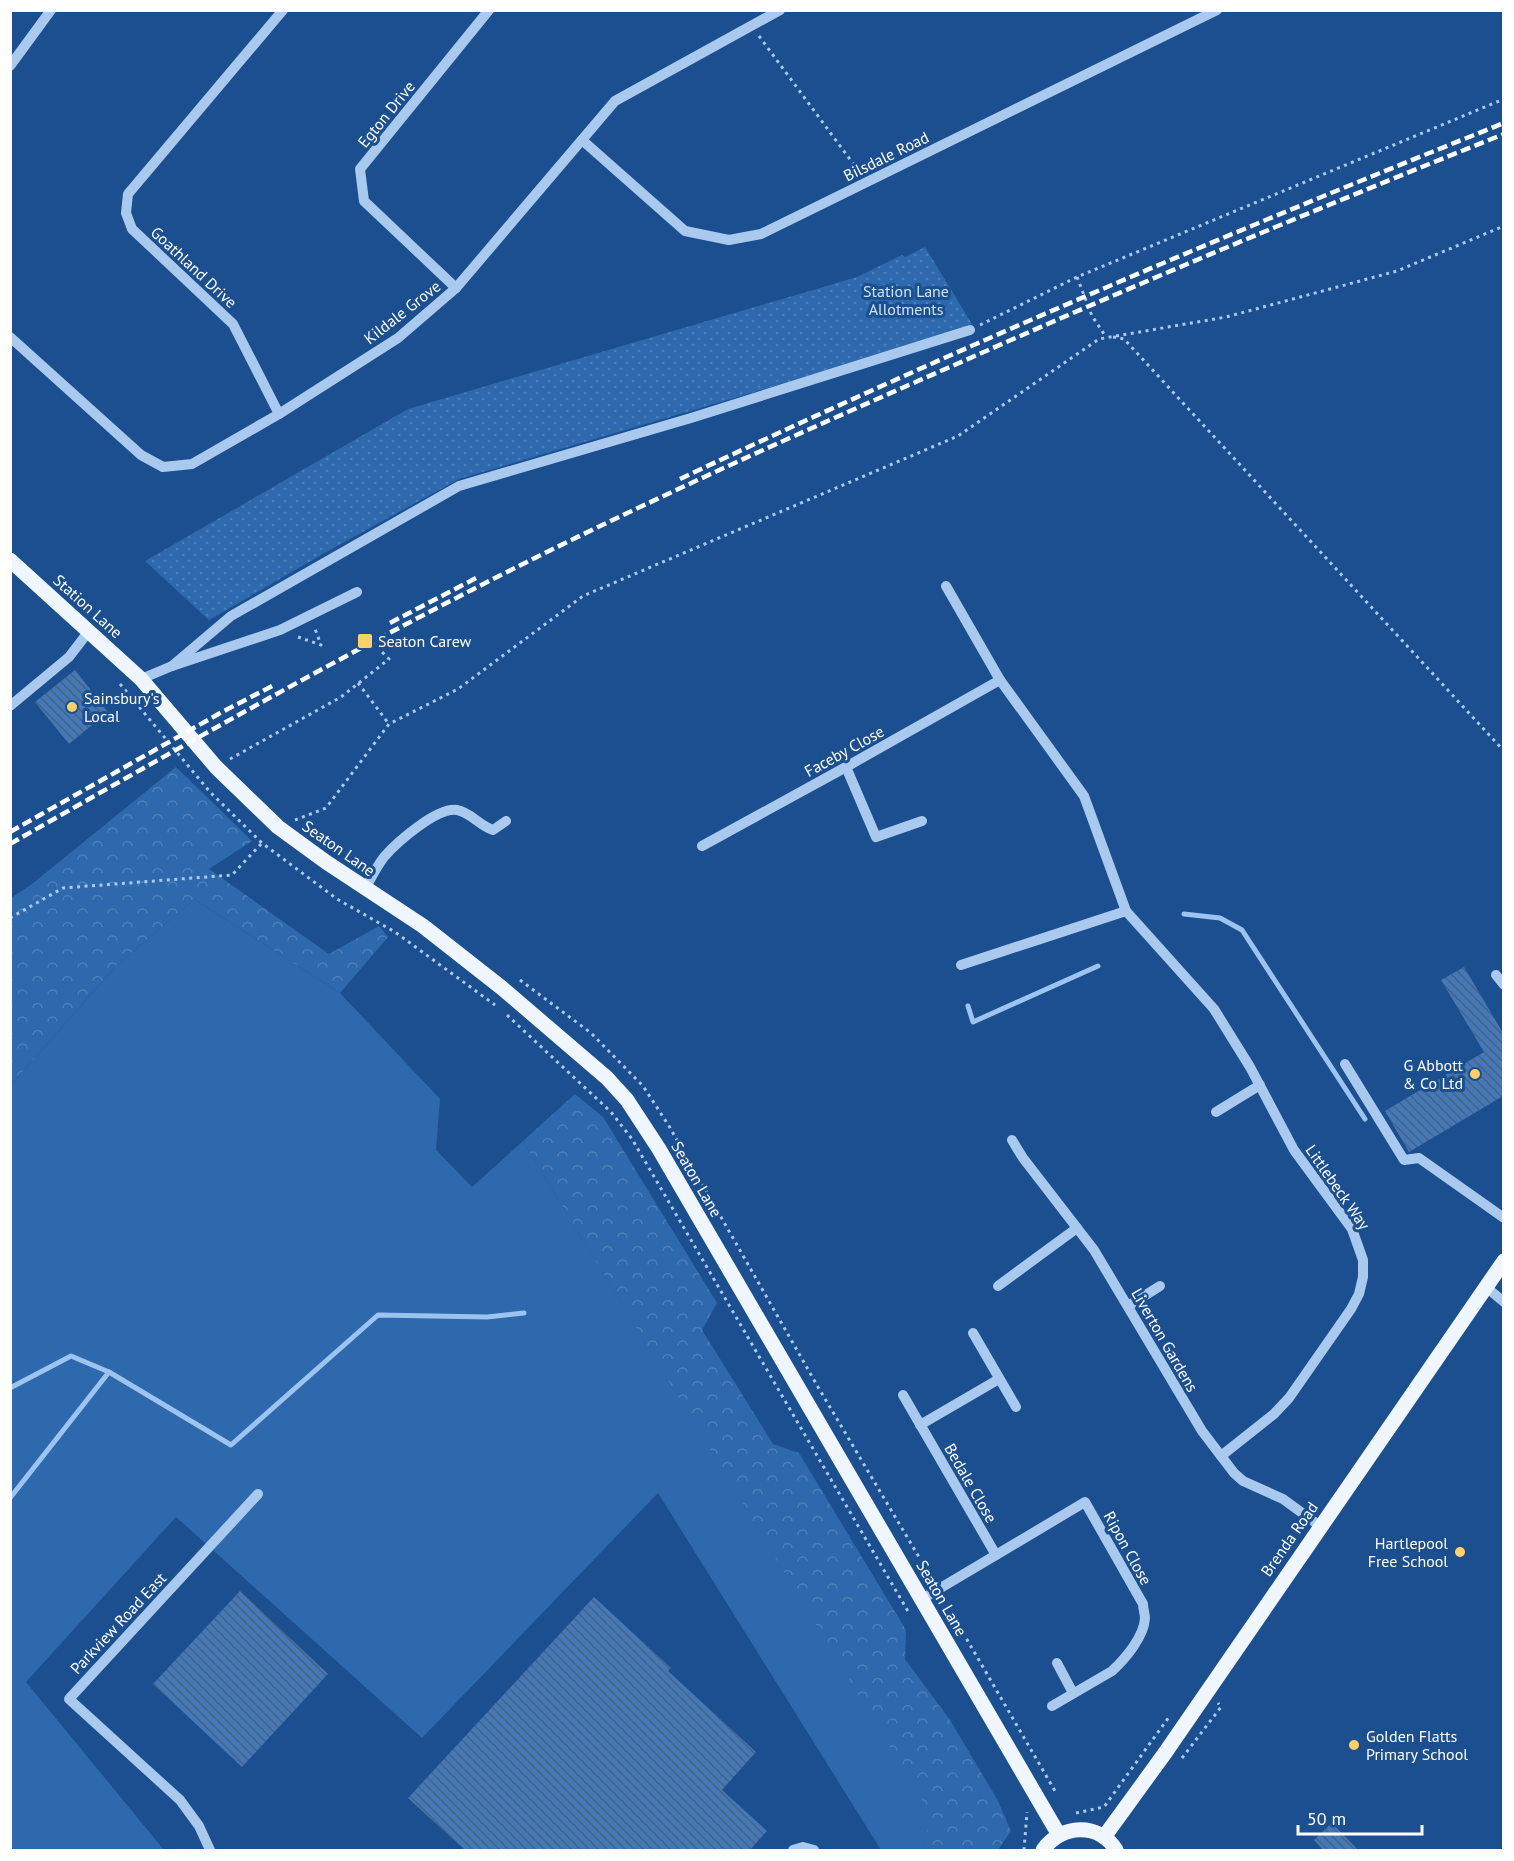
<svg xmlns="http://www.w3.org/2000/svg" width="1514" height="1861" font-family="'PT Sans',sans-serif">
  <defs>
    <pattern id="forest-crowns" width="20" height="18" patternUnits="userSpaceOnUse" patternTransform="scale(1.5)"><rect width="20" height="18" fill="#2e69ad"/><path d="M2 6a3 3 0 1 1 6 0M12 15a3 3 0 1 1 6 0" fill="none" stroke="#4d80b9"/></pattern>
    <pattern id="garden-dots" width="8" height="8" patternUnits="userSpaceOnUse" patternTransform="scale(1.5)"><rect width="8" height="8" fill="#2e69ad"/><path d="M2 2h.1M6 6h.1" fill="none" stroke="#4d80b9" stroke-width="1.8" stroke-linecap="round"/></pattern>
    <pattern id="building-back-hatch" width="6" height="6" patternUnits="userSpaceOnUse" patternTransform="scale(1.5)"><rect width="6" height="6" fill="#4478b7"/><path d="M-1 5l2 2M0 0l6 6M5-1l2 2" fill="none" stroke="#486282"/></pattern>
  </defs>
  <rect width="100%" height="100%" fill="#1b4f8f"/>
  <!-- grass -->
  <path fill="#2e69ad" d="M194,899L340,993L440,1099L436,1150L472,1187L523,1141L931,1813L923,1850H881L658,1493L422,1738L176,1517L26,1682L164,1850H11V1085L116,966Z"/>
  <!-- forest -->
  <g fill="url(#forest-crowns)">
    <path d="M176,767L252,841L209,869L329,954L379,926L388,937L340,993L194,899L116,966L11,1085V898L32,884Z"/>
    <path d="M575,1094L603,1117L717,1303L702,1330L773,1444L799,1453L906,1630L905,1659L950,1720L997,1799L1011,1831L998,1850H923L930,1813L523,1141Z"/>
  </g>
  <!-- garden -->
  <path fill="url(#garden-dots)" d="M925,247L972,324L836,368L459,479L321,555L209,620L145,561L408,409L857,277L902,255L905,257Z"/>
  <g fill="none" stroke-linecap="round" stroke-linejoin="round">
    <!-- stream -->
    <g stroke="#9cc4f0" stroke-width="5">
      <path d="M1184,914L1220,918L1242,930L1365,1119"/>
      <path d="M968,1006L973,1022L1098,966"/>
      <path d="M109,1372L231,1445L378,1315L487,1317L524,1313"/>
      <path d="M10,1388L71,1356L109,1372L10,1498"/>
    </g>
  </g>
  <!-- building -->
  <g fill="url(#building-back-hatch)">
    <path d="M75,670L108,712L69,744L35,702Z"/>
    <path d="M1464,967L1503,1033V1096L1409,1152L1385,1111L1484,1052L1441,980Z"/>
    <path d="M240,1591L328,1674L242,1767L153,1684Z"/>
    <path d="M594,1597L671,1668L668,1671L756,1752L722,1790L767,1831L749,1851H466L408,1798Z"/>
    <path d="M1332,1823L1359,1851H1324L1314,1840Z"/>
  </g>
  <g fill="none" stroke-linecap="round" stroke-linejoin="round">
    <!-- path -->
    <g stroke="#a9c9ee" stroke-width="3" stroke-dasharray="3 4.5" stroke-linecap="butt">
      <path d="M759,36L860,173"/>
      <path d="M1077,277L1092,316L1106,337"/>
      <path d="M980,325L1077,277L1504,99"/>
      <path d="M1113,337L1124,339L1504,751"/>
      <path d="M298,637L321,645L314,626"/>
      <path d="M358,683L389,724"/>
      <path d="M120,684L210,792L262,843L337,899L395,932L495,1005"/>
      <path d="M230,759L341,697L389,659L381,651"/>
      <path d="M295,820L326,808L389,724L458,689L583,596L958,436L1099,339L1226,317L1397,271L1504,226"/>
      <path d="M10,918L63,888L232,875L262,843"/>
      <path d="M520,980L591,1033L643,1086L669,1126L818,1387L932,1579"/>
      <path d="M507,1015L611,1112L632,1139L909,1613"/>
      <path d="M944,1600L1055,1791L1053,1794"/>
      <path d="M1182,1758L1221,1707L1218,1703"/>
      <path d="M1076,1813L1104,1807L1169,1717"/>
      <path d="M1024,1850L1027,1812"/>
    </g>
    <!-- minor -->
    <g stroke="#a9c9ee" stroke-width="10">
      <path d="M10,66L51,10"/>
      <path d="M582,140L685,231L729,240L761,234L1217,10"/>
      <path d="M456,288L364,201L360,169L489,10"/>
      <path d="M10,337L141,455L163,467L192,464L279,414L398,338L456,288L615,101L780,10"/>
      <path d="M279,414L233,324L132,229L126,213L128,194L283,10"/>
      <path d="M946,586L1000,680L1084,796L1126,911L1214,1009L1250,1067L1294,1150L1352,1229L1363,1260V1277L1359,1294L1351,1309L1289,1398L1274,1414L1221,1456"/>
      <path d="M172,666L231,616L459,486L691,418L970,330"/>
      <path d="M141,679L172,666L280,630L357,592"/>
      <path d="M10,706L69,657L89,631"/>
      <path d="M846,767L876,837L922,821"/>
      <path d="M702,846L846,767L1000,680"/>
      <path d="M365,889C371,878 377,866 384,857C397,842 437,807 457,810C470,812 480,826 493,830L506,821"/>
      <path d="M961,965L1126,911"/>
      <path d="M1496,975L1504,985"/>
      <path d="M1345,1064L1404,1160L1419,1158L1504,1218"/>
      <path d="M1216,1112L1260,1085"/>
      <path d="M1012,1140L1023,1158L1094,1250L1202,1431L1234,1473L1243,1481L1283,1499L1320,1526"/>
      <path d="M998,1286L1077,1228"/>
      <path d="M1486,1287L1504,1302"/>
      <path d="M1128,1306L1160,1286"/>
      <path d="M973,1333L1016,1407"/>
      <path d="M903,1395L996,1555"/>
      <path d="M920,1425L999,1379"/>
      <path d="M922,1599L1085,1502L1143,1604C1143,1609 1145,1614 1145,1618C1144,1637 1125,1659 1112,1671L1052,1706"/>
      <path d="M1057,1663L1073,1693"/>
      <path d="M210,1850L199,1826L180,1800L69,1699L258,1494"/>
      <path d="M793,1850L803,1847L814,1850"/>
    </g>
    <!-- major -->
    <g stroke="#f0f6ff" stroke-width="15">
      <path d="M10,560L141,679L216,767L278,827L326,862L423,926L502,988L607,1078L627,1100L659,1149L1059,1835"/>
      <path d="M1104,1837L1165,1753L1504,1261"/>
      <path d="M1043,1850C1061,1824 1099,1822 1116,1850"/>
    </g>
    <!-- rail -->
    <g stroke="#fff" stroke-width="4.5" stroke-dasharray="10 4.5" stroke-linecap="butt">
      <path d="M680,479C951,351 1226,234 1504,123"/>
      <path d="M390,623L478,577"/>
      <path d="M10,832L222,712L276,684"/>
      <path d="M10,844C189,742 367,641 551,550C685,484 822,423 959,363C1139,283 1321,207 1504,134"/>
    </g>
  </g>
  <!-- markers -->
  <g fill="#ffd166" stroke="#1b4f8f" stroke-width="2">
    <rect x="357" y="633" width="16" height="16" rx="3"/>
    <circle cx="72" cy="707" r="6"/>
    <circle cx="1475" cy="1074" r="6"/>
    <circle cx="1460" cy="1552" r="6"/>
    <circle cx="1354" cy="1745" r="6"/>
  </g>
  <g text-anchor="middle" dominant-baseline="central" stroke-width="6" stroke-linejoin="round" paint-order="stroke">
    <!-- street labels -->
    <g font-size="16" fill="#fff" stroke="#1b4f8f">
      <text transform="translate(386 114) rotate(-51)">Egton Drive</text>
      <text transform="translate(886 156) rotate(-26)">Bilsdale Road</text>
      <text transform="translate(194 267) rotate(43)">Goathland Drive</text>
      <text transform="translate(402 312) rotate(-38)">Kildale Grove</text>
      <text transform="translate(88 606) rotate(42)">Station Lane</text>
      <text transform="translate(844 751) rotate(-29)">Faceby Close</text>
      <text transform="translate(339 848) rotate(35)">Seaton Lane</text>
      <text transform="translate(697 1179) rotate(60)">Seaton Lane</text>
      <text transform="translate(1338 1187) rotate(55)">Littlebeck Way</text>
      <text transform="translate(1165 1340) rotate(60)">Liverton Gardens</text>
      <text transform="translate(971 1483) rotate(60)">Bedale Close</text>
      <text transform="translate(1289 1539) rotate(-55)">Brenda Road</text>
      <text transform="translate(1128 1548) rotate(61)">Ripon Close</text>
      <text transform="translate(942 1598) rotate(60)">Seaton Lane</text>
      <text transform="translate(118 1623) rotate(-47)">Parkview Road East</text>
    </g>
    <!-- park labels -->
    <g font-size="16" fill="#cfe3fa" stroke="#1b4f8f">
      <text x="906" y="291">Station Lane<tspan x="906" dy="18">Allotments</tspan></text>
    </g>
    <!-- poi labels -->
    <g font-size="16" fill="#fff" stroke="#1b4f8f" text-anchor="start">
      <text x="378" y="641">Seaton Carew</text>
      <text x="84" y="698">Sainsbury's<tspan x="84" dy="18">Local</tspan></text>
      <text x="1463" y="1065" text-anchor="end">G Abbott<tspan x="1463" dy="18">&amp; Co Ltd</tspan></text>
      <text x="1448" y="1543" text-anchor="end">Hartlepool<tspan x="1448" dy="18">Free School</tspan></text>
      <text x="1366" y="1736">Golden Flatts<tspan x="1366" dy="18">Primary School</tspan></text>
    </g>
  </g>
  <!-- border -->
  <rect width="1514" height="1861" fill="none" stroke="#ffffff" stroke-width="24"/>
  <!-- scale -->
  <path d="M1298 1825v9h124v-9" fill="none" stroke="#ffffff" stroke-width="3"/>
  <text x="1307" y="1825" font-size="18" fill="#ffffff" stroke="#1b4f8f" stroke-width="4.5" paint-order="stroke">50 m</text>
</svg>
